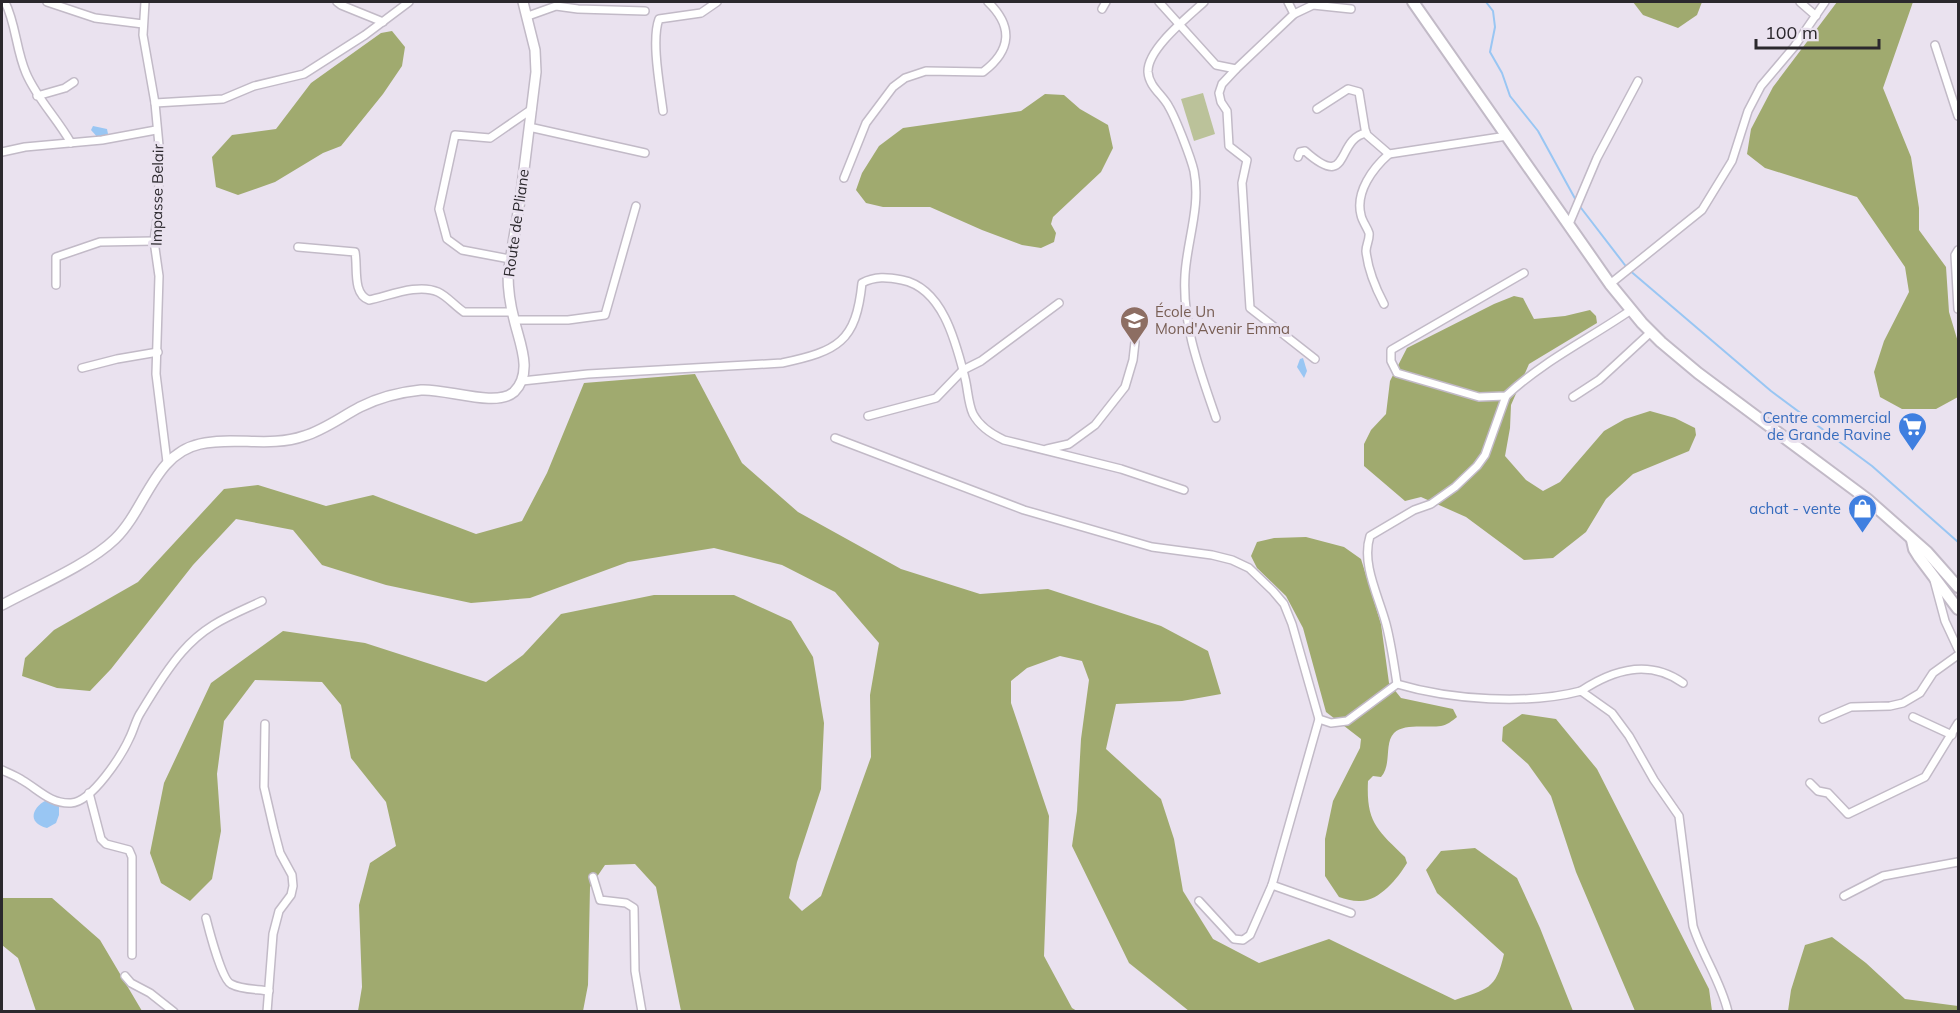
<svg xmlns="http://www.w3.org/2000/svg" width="1960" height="1013" font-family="Mulish,sans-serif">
  <rect width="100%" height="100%" fill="#eae2ef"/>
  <!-- green -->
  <path fill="#bbc29a" d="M1203,93L1215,134L1194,141L1181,99Z"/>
  <!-- forest -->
  <g fill="#a0aa6f">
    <path d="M1633,2H1702L1697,15L1678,28L1643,15Z"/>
    <path d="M1837,2H1913L1883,88L1911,157L1919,208V230L1946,267L1949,312L1958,342V397L1936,409H1902L1880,397L1874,372L1884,341L1909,292L1905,267L1857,197L1765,168L1747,154L1751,129L1773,87Z"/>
    <path d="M392,31L405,47L402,66L383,94L341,146L323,153L275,182L238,195L216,187L212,157L232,135L276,129L311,83L381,33Z"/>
    <path d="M1045,94L1064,95L1080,109L1108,125L1113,148L1101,172L1053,217L1051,224L1056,233L1054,242L1041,248L1022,245L982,230L930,207H883L866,203L856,190L862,173L879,146L903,128L1021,111Z"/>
    <path d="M1514,296L1523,298L1534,319L1565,316L1590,310L1596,316L1597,323L1529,364L1511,405L1510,428L1505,456L1526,480L1543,491L1560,482L1604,431L1625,419L1650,411L1675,418L1695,428L1696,435L1689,451L1633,474L1606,499L1586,532L1553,558L1524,560L1466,517L1421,497L1405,501L1364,466V444L1371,430L1386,414L1390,381L1407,348L1494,304Z"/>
    <path d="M695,374L742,463L798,512L901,569L980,594L1048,589L1161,626L1208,651L1221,694L1182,701L1116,704L1106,749L1161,799L1174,839L1183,891L1213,939L1259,963L1329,939L1455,1000C1487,989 1496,990 1504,954L1437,893L1426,870L1441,851L1475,848L1517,878L1540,928L1573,1011H1189L1129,963L1072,846L1077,811L1081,739L1089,680L1082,661L1060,656L1027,668L1011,681V703L1049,816L1044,956L1072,1008L1077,1011H681L656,887L635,864L605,865L590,887L588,985L583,1011H358L362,987L359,905L370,863L396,846L386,802L351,758L341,705L322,682L255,680L224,721L217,774L221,831L212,879L190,901L161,883L150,853L164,783L211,683L283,631L365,643L486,682L523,655L561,614L654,595H734L791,621L813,657L824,723L821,789L797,862L789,898L802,911L821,896L871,757L870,695L879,643L835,592L782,565L714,548L628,562L530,598L471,603L386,585L322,565L293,530L236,519L193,565L111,669L90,691L57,688L22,676L25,658L54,630L138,582L224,489L258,485L326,506L373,495L476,534L522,521L547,473L584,383Z"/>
    <path d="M1306,537L1344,547L1361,559L1381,624L1389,683L1401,698L1453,709L1457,717C1452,721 1447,725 1441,726C1427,728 1404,723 1394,733C1384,743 1392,765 1381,777L1373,776L1368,781C1366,822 1377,830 1405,857L1407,863C1398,878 1379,902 1359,901C1352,901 1345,899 1339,897L1325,876V839L1333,801L1360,748L1361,739L1326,712L1303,628L1286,596L1257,568L1251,556L1257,542L1274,538Z"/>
    <path d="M1522,714L1556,719L1597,769L1709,989L1712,1011H1635L1576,872L1551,796L1528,764L1502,741L1503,727Z"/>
    <path d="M2,898H52L100,940L142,1011H36L18,958L2,945Z"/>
    <path d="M1832,937L1866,963L1905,999L1958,1006V1011H1788L1791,990L1805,945Z"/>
  </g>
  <!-- water -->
  <g fill="#99c6f3">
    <path d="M93,126L107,129L108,134L105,138L99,139L91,130Z"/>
    <path d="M1303,358L1307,371L1304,378L1297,367L1300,359Z"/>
    <path d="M49,799L59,803V815L56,823L47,828C26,823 32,806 49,799Z"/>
  </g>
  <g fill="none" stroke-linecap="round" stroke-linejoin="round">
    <!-- stream -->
    <path stroke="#99c6f3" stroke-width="2" d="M1486,2L1493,11L1495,27L1490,52L1502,73L1510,96L1538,131L1578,204L1628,269L1771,391L1872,466L1958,542"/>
    <defs>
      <g id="street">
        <path d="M5,2C16,24 16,50 26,73C37,99 57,118 71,143"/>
        <path d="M47,2L95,18L143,24"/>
        <path d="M145,2L143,35L155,103L160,156L158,212L154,241L159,276L156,374L167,462"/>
        <path d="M337,2L341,5L383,22"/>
        <path d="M1159,2L1216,65L1236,69L1294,14L1313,5L1351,9"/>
        <path d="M1204,2C1188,17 1147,49 1148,72C1149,87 1163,95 1169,107C1176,119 1191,158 1194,171C1201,207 1187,240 1185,275C1182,325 1200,371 1216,418"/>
        <path d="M1288,2L1294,14"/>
        <path d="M1800,2L1816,16"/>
        <path d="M1102,9L1106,2"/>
        <path d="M528,16L556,6L578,9L645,11"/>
        <path d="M1935,45L1958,116"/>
        <path d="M1236,69L1222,84L1219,93L1221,102L1227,111L1229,146L1247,160L1242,183L1250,308L1315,359"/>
        <path d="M37,96L65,88L74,82"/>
        <path d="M155,103L223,99L254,86L304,74L365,35L409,2"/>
        <path d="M1317,109L1348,89L1359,92L1365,129L1367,135L1389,154L1507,136"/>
        <path d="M663,111C660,87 651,40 659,19L701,13L717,2"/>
        <path d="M529,127L645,153"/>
        <path d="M2,152L25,147L102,140L156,130"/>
        <path d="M1298,157L1300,152L1305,151C1351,192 1335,139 1366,133"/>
        <path d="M844,178L866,123L893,87L905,78L926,71L983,72C1012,50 1013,26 988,2"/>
        <path d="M1569,224L1597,158L1638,81"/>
        <path d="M298,247L355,252C358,267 352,294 369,300C389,296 418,283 438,292C447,296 455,306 464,312H512"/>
        <path d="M1958,250L1955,255L1958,309"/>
        <path d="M510,259L462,250L447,239L439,209L455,135L490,138L532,109"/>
        <path d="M1524,273L1391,350V361L1397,373L1479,397L1506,396C1543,361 1589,339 1631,310"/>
        <path d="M1610,284L1702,210L1732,161L1748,111L1761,86L1794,47L1825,2"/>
        <path d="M56,285V257L100,242L154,241"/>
        <path d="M1384,304C1375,287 1368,271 1366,251C1366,245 1370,239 1369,233C1367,227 1362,221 1361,215C1355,192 1373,168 1389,154"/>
        <path d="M514,320H568L605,315L636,206"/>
        <path d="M82,368L117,359L158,352"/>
        <path d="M522,381L588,374L782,363C838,351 856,342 862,283C875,276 887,277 902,280C943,288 956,343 965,378C968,390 968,403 973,414C980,427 991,434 1004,440L1121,469L1184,490"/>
        <path d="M1573,397L1599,380L1651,332"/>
        <path d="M868,416L936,398L963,370L981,361L1059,303"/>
        <path d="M835,438L1024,510L1152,547L1212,555L1232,560L1249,568L1273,591L1284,604L1292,624L1319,719L1331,723L1347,721L1397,684C1451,700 1528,705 1581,691L1612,713L1629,736L1654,780L1679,816L1693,926C1702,955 1721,981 1728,1012"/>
        <path d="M1047,449L1069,444L1095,425L1125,387L1133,360L1135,342"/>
        <path d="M1934,580L1945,621L1958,649"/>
        <path d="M1397,684C1394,664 1391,643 1386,624C1379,597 1361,564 1370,536L1414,510L1431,504L1455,487L1477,466L1485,455L1506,396"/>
        <path d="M1581,691C1614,669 1649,659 1683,683"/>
        <path d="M1913,717L1952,735"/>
        <path d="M1823,719L1851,707L1890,706L1903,703L1920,693L1933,673L1958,655"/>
        <path d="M265,724L264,787L274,830L280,853L292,875L293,886L291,895L279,911L273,934L267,1012"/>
        <path d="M2,770C8,773 16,776 22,780C38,789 50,804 71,803C92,802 122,755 130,737C134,729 136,719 141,712C153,692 167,669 182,652C206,624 230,616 262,601"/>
        <path d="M1810,783L1818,791L1828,793L1848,814L1925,777L1958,723"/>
        <path d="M89,793L101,839L106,844L129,850L132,857V955"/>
        <path d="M593,877L600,900L626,903L634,908L635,971L642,1012"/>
        <path d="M1272,885L1351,913"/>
        <path d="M1844,896L1883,876L1958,862"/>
        <path d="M1199,901L1234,939L1243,940L1250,935L1272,885L1319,719"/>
        <path d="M206,918C209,930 222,980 231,984C242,990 258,989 269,991"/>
        <path d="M125,976L131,983L150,993L174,1012"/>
      </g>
      <path id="secondary" d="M2,605C35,587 88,565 115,539C146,509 154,454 200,444C234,436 270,448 304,436C324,430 341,417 360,407C378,398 401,392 421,390C445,388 496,408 514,392C534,372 519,342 514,319C510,304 508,289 508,274L521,194L536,72L535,50L523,2"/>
      <g id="primary">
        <path d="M1413,2L1610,284L1642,323L1661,342L1698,373L1867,499L1927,552L1958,587"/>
        <path d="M1912,540L1914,549L1919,557L1958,609"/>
      </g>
    </defs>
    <!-- street casing -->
    <use href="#street" stroke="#c2bac7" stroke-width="10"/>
    <!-- secondary casing -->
    <use href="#secondary" stroke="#c2bac7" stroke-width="12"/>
    <!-- primary casing -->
    <use href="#primary" stroke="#c2bac7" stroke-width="14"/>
    <!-- street -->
    <use href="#street" stroke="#fff" stroke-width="7"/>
    <!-- secondary -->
    <use href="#secondary" stroke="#fff" stroke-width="9"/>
    <!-- primary -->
    <use href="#primary" stroke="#fff" stroke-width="10"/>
  </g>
  <!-- icons -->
  <defs>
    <symbol id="school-pin" viewBox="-11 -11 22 30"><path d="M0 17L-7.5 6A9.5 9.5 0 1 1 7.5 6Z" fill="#8d6e63" stroke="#eae2ef"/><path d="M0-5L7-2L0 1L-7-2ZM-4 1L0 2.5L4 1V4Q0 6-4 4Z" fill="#fff"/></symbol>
    <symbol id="supermarket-pin" viewBox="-11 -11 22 30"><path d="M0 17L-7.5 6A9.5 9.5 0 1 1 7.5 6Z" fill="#3f7fe0" stroke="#eae2ef"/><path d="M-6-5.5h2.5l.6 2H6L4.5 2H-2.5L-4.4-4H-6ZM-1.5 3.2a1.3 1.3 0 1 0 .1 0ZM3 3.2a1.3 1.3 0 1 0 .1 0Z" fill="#fff"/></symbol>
    <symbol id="shop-pin" viewBox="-11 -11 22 30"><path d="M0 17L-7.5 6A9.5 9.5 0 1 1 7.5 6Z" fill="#3f7fe0" stroke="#eae2ef"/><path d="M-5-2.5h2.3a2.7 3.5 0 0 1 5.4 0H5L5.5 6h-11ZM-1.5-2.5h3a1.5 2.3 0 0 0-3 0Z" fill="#fff"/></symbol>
  </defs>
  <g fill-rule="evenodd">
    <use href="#school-pin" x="1118" y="304" width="33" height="45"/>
    <use href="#supermarket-pin" x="1896" y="410" width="33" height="45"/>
    <use href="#shop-pin" x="1846" y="492" width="33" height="45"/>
  </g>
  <g text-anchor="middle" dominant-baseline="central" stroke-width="6" stroke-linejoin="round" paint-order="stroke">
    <!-- street labels -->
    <g font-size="15" fill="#2b282d" stroke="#eae2ef">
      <text transform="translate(157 195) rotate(-89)">Impasse Belair</text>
      <text transform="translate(516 223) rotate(-82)">Route de Pliane</text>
    </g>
    <!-- education labels -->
    <g font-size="15" fill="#785e54" stroke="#eae2ef" text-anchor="start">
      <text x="1155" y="311">École Un<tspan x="1155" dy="17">Mond'Avenir Emma</tspan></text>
    </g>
    <!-- shop labels -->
    <g font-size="15" fill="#366cbe" stroke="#eae2ef" text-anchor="end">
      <text x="1891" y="417">Centre commercial<tspan x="1891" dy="17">de Grande Ravine</tspan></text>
      <text x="1841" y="508">achat - vente</text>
    </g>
  </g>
  <!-- border -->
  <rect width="1960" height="1013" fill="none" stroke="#2b282d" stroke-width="6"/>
  <!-- scale -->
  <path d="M1756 39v9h123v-9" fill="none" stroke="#2b282d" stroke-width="3"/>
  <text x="1765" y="39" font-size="18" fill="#2b282d" stroke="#eae2ef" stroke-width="4.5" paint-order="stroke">100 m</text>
</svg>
